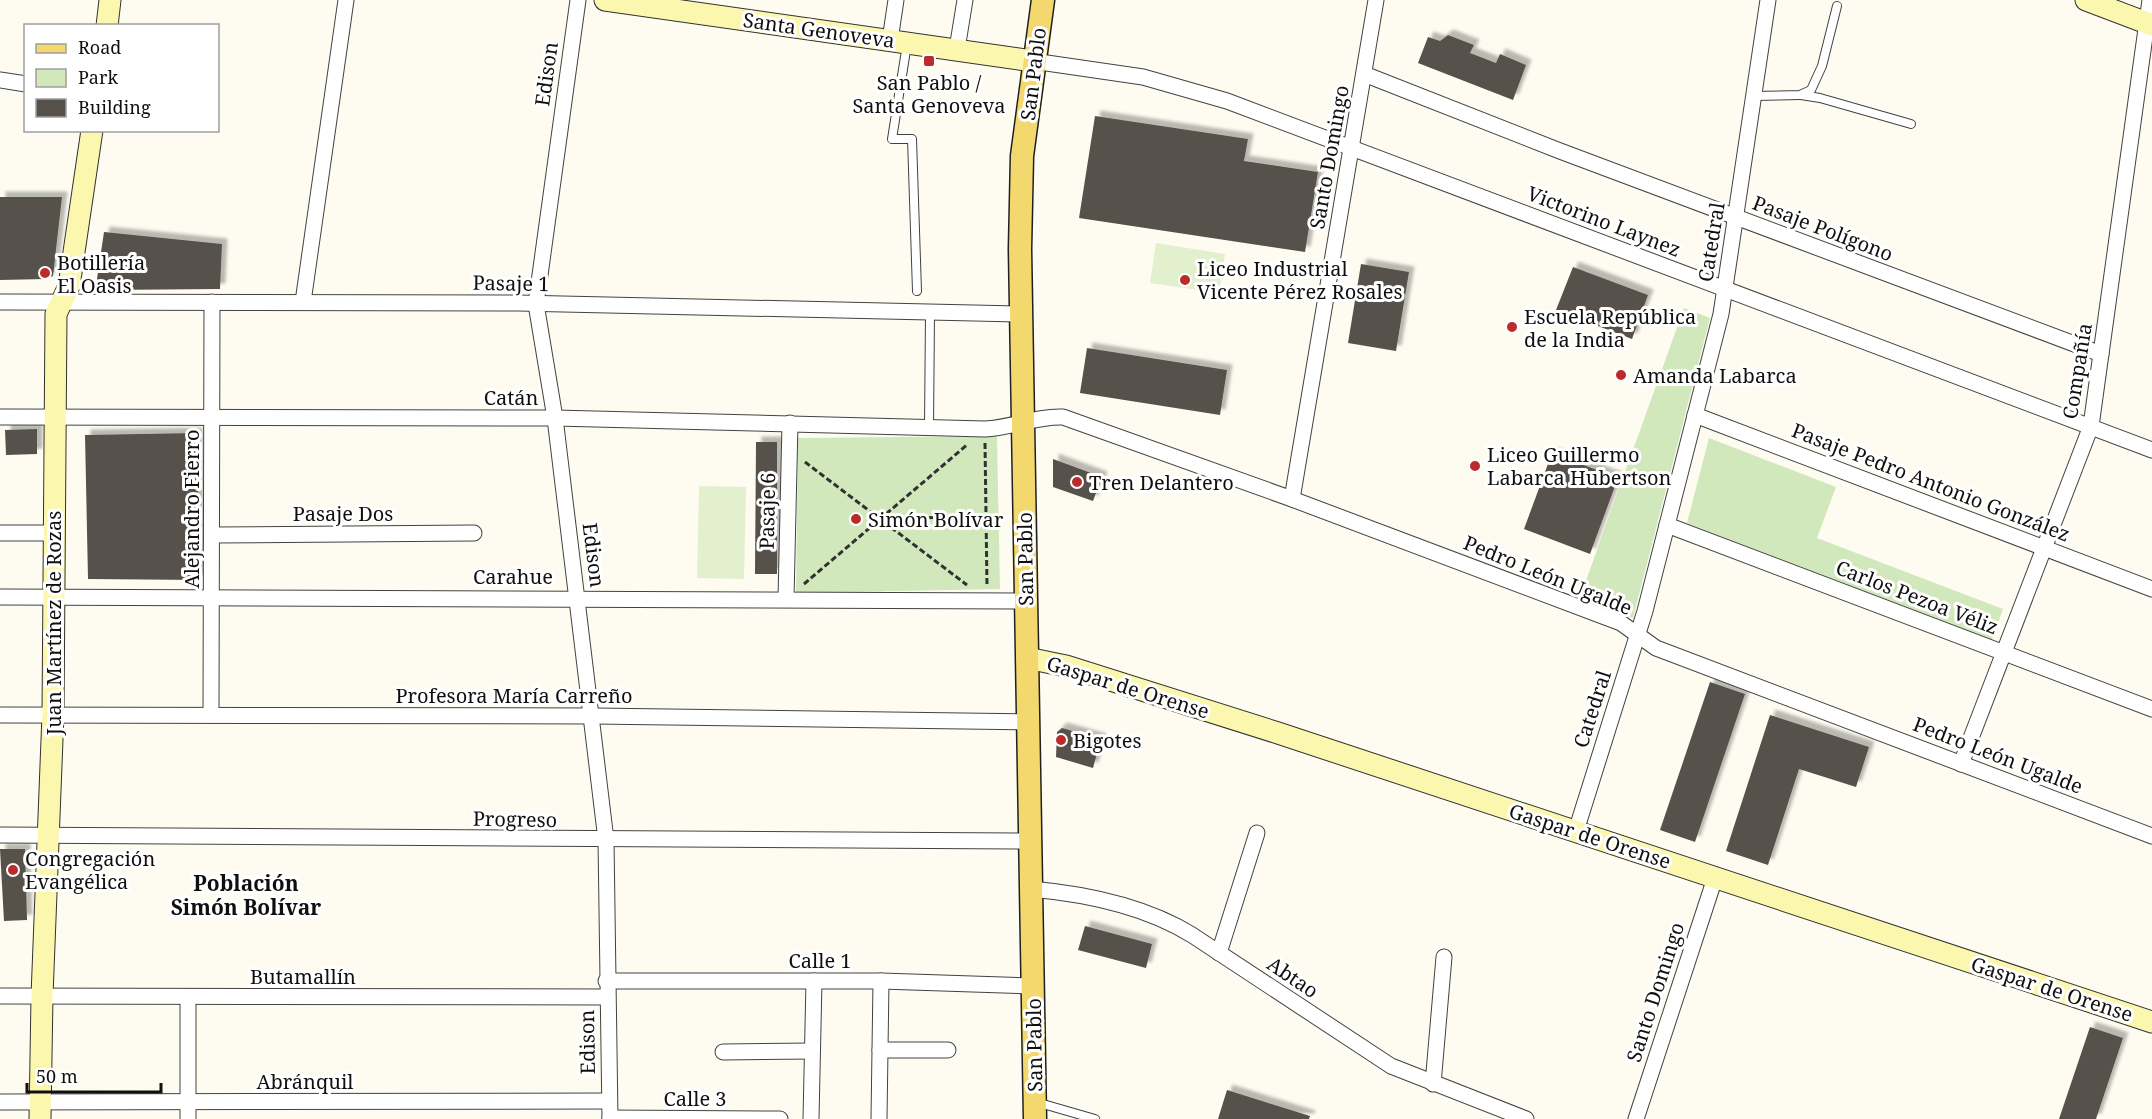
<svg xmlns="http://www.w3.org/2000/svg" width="2152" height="1119" font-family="'Noto Serif',serif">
  <defs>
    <filter id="shadow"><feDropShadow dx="5.5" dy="-5.5" stdDeviation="1.5" flood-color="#0004"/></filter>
  </defs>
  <rect width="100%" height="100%" fill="#fefcf1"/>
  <!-- green -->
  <g fill="#d1e8bc">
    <path d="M1684,308L1710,318L1633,618L1579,600Z"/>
    <path d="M997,436L1000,589L796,593L798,438Z"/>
    <path d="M1709,438L1836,487L1817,538L2003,609L1992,640L1687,523Z"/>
  </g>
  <!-- pitch -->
  <g fill="#e2f0cd">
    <path d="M1156,243L1225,254L1219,293L1150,283Z"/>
    <path d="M699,486L746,487L744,579L697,578Z"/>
  </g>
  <!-- building -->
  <g fill="#57514c" filter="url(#shadow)">
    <path d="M1448,35L1474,45L1470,53L1496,63L1500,54L1526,65L1513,100L1418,63L1428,37L1440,41Z"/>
    <path d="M1095,116L1248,139L1244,161L1318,172L1305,252L1079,218Z"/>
    <path d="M0,197H62L53,276L46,279L0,280Z"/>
    <path d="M104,232L222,244L220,289L103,290L97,279Z"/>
    <path d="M1361,264L1409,272L1396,351L1348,343Z"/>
    <path d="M1573,267L1648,295L1632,339L1556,310Z"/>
    <path d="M1087,348L1227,370L1220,415L1080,393Z"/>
    <path d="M37,429V454L6,455L5,430Z"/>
    <path d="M197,433L199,580L88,579L85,435Z"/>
    <path d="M756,442H777V574H755Z"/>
    <path d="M1552,453L1618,478L1590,554L1524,529Z"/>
    <path d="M1053,459L1102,477L1093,501L1053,487Z"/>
    <path d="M1710,682L1745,694L1695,842L1660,830Z"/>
    <path d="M1770,715L1869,747L1856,787L1799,769L1768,865L1726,851Z"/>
    <path d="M1062,728L1101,739L1093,768L1056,757L1057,732Z"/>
    <path d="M0,849H25L27,920L4,921Z"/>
    <path d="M1085,926L1152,944L1146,968L1078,950Z"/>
    <path d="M2090,1027L2123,1038L2096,1119H2059Z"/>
    <path d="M1227,1090L1310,1116L1309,1119H1218Z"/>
  </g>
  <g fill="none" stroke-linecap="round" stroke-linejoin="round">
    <defs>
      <g id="lane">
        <path d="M907,44L892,139H912L917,291"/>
        <path d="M1801,95L1820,98L1911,124"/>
        <path d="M1753,96L1800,95L1811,90L1822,66L1837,6"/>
        <path d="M929,426L930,314"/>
        <path d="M1036,1102L1095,1119"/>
      </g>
      <g id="street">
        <path d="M578,0L536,304L555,418L606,840L610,1119"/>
        <path d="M890,40L896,0"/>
        <path d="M957,49L965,0"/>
        <path d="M1033,61L1143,77L1227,101L2152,450"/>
        <path d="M1364,74L1560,151L2101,354"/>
        <path d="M0,80L26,84"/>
        <path d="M0,302L518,303L1020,314"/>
        <path d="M303,302L346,0"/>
        <path d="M1695,415L2152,589"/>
        <path d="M0,417L555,418L985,429C1012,428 1035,416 1063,417L1292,499L1621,623L1656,648L2152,836"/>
        <path d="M1292,499L1376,0"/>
        <path d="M1667,525L2152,709"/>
        <path d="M0,533H54"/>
        <path d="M212,535L474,533"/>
        <path d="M0,597L1025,601"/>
        <path d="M786,599L790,423"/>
        <path d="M0,715L593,716L1028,722"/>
        <path d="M211,715L212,302"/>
        <path d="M1961,764L2091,426L2150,0"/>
        <path d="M1576,831L1645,611L1721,314L1768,0"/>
        <path d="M0,835L1031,841"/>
        <path d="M1031,889C1087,894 1145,906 1192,935L1391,1066L1526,1119"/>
        <path d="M1219,953L1257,833"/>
        <path d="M606,981H881L1033,986"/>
        <path d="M0,996L607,997"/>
        <path d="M880,1050H948"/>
        <path d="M723,1052L812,1051"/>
        <path d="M1433,1084L1444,957"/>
        <path d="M0,1102L609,1101"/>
        <path d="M610,1118L780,1119"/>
        <path d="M188,1119V997"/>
        <path d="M811,1119L814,981"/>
        <path d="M879,1119L881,981"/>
        <path d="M1636,1119L1715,878"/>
      </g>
      <g id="secondary">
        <path d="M605,0L1033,61"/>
        <path d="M2086,0L2152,25"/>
        <path d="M107,26L110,0"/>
        <path d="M1027,658L1066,666L1278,733L2152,1022"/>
        <path d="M40,1119L42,996L53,714L56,314L69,286L92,130"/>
      </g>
      <path id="primary" d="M1035,1119L1020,249L1022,156L1043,0"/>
    </defs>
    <!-- lane casing -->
    <use href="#lane" stroke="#424242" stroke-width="10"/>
    <!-- street casing -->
    <use href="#street" stroke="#424242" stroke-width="17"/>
    <!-- secondary casing -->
    <use href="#secondary" stroke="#313131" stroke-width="23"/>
    <!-- primary casing -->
    <use href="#primary" stroke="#202020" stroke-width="25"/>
    <!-- path -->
    <g stroke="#313131" stroke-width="3" stroke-dasharray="6 3" stroke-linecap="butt">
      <path d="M985,443L987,587"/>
      <path d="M805,462L967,585"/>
      <path d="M882,519L986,516"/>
      <path d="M804,584L968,444"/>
    </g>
    <!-- lane -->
    <use href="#lane" stroke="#fff" stroke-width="8"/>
    <!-- street -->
    <use href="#street" stroke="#fff" stroke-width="15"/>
    <!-- secondary -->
    <use href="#secondary" stroke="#fcf7af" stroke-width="21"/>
    <!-- primary -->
    <use href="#primary" stroke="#f3d86d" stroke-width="22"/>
  </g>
  <!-- markers -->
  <g fill="#bb2b2c" stroke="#fff" stroke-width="2">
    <rect x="923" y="55" width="12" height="12" rx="3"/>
    <circle cx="45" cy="273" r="6"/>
    <circle cx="1185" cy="280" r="6"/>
    <circle cx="1512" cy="327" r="6"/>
    <circle cx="1621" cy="375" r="6"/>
    <circle cx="1475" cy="466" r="6"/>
    <circle cx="1077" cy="482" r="6"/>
    <circle cx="856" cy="519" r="6"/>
    <circle cx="1061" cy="740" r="6"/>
    <circle cx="13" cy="870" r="6"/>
  </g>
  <g text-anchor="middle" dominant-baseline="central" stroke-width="6" stroke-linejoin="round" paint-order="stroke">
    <!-- street labels -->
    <g font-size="20" fill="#0f0f0f" stroke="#fff">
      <text transform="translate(819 30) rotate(8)">Santa Genoveva</text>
      <text transform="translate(546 74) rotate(-82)">Edison</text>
      <text transform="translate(1033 74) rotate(-83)">San Pablo</text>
      <text transform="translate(1329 157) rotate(-80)">Santo Domingo</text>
      <text transform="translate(1604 221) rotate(21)">Victorino Laynez</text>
      <text transform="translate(1823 228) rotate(21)">Pasaje Polígono</text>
      <text transform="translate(1711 242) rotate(-81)">Catedral</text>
      <text transform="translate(511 283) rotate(1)">Pasaje 1</text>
      <text transform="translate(2077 371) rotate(-81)">Compañía</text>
      <text x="511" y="397">Catán</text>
      <text transform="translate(1931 482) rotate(21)">Pasaje Pedro Antonio González</text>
      <text transform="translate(191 509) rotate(-90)">Alejandro Fierro</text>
      <text transform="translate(767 511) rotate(-89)">Pasaje 6</text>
      <text x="343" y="513">Pasaje Dos</text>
      <text transform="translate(594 555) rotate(83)">Edison</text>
      <text transform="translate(1025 559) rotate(-91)">San Pablo</text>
      <text transform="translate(1548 575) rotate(22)">Pedro León Ugalde</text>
      <text x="513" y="576">Carahue</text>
      <text transform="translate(1917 597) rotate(21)">Carlos Pezoa Véliz</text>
      <text transform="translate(53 623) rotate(-90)">Juan Martínez de Rozas</text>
      <text transform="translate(1128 687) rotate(17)">Gaspar de Orense</text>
      <text x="514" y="695">Profesora María Carreño</text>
      <text transform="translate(1592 709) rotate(-72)">Catedral</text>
      <text transform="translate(1998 755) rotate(21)">Pedro León Ugalde</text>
      <text transform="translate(515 819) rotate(1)">Progreso</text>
      <text transform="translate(1590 836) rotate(18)">Gaspar de Orense</text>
      <text x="820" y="960">Calle 1</text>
      <text x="303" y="976">Butamallín</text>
      <text transform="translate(1293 977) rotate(34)">Abtao</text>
      <text transform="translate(2052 989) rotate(18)">Gaspar de Orense</text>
      <text transform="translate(1655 992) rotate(-72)">Santo Domingo</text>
      <text transform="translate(587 1042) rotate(-91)">Edison</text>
      <text transform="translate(1034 1045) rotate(-91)">San Pablo</text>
      <text x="305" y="1081">Abránquil</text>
      <text x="695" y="1098">Calle 3</text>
    </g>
    <!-- poi labels -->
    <g font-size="20" fill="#0f0f0f" stroke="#fff" text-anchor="start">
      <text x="929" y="82" text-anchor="middle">San Pablo /<tspan x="929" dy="23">Santa Genoveva</tspan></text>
      <text x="57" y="262">Botillería<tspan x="57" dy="23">El Oasis</tspan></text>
      <text x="1197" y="268">Liceo Industrial<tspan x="1197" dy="23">Vicente Pérez Rosales</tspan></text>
      <text x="1524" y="316">Escuela República<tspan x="1524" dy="23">de la India</tspan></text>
      <text x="1633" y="375">Amanda Labarca</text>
      <text x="1487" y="454">Liceo Guillermo<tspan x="1487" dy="23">Labarca Hubertson</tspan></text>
      <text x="1089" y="482">Tren Delantero</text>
      <text x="868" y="519">Simón Bolívar</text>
      <text x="1073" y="740">Bigotes</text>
      <text x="25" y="858">Congregación<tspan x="25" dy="23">Evangélica</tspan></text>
    </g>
    <!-- neighbourhood labels -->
    <g font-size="21" font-weight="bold" fill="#0f0f0f" stroke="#fff">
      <text x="246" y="883">Población<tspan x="246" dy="24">Simón Bolívar</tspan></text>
    </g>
  </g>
  <!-- legend -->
  <rect x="24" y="24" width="195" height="108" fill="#ffffff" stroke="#9f9f9f" stroke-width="1.5"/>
  <rect x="36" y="44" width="30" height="9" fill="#f3d86d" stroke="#9f9f9f" stroke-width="1.5"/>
  <text x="78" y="54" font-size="18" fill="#0f0f0f">Road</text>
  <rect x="36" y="69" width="30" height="18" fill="#d1e8bc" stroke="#9f9f9f" stroke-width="1.5"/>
  <text x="78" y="84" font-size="18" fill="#0f0f0f">Park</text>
  <rect x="36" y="99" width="30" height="18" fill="#57514c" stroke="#9f9f9f" stroke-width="1.5"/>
  <text x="78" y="114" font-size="18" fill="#0f0f0f">Building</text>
  <!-- scale -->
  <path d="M27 1083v9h134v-9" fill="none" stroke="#0f0f0f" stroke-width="3"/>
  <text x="36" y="1083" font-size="18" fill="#0f0f0f" stroke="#ffffff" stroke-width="4.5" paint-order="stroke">50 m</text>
</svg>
